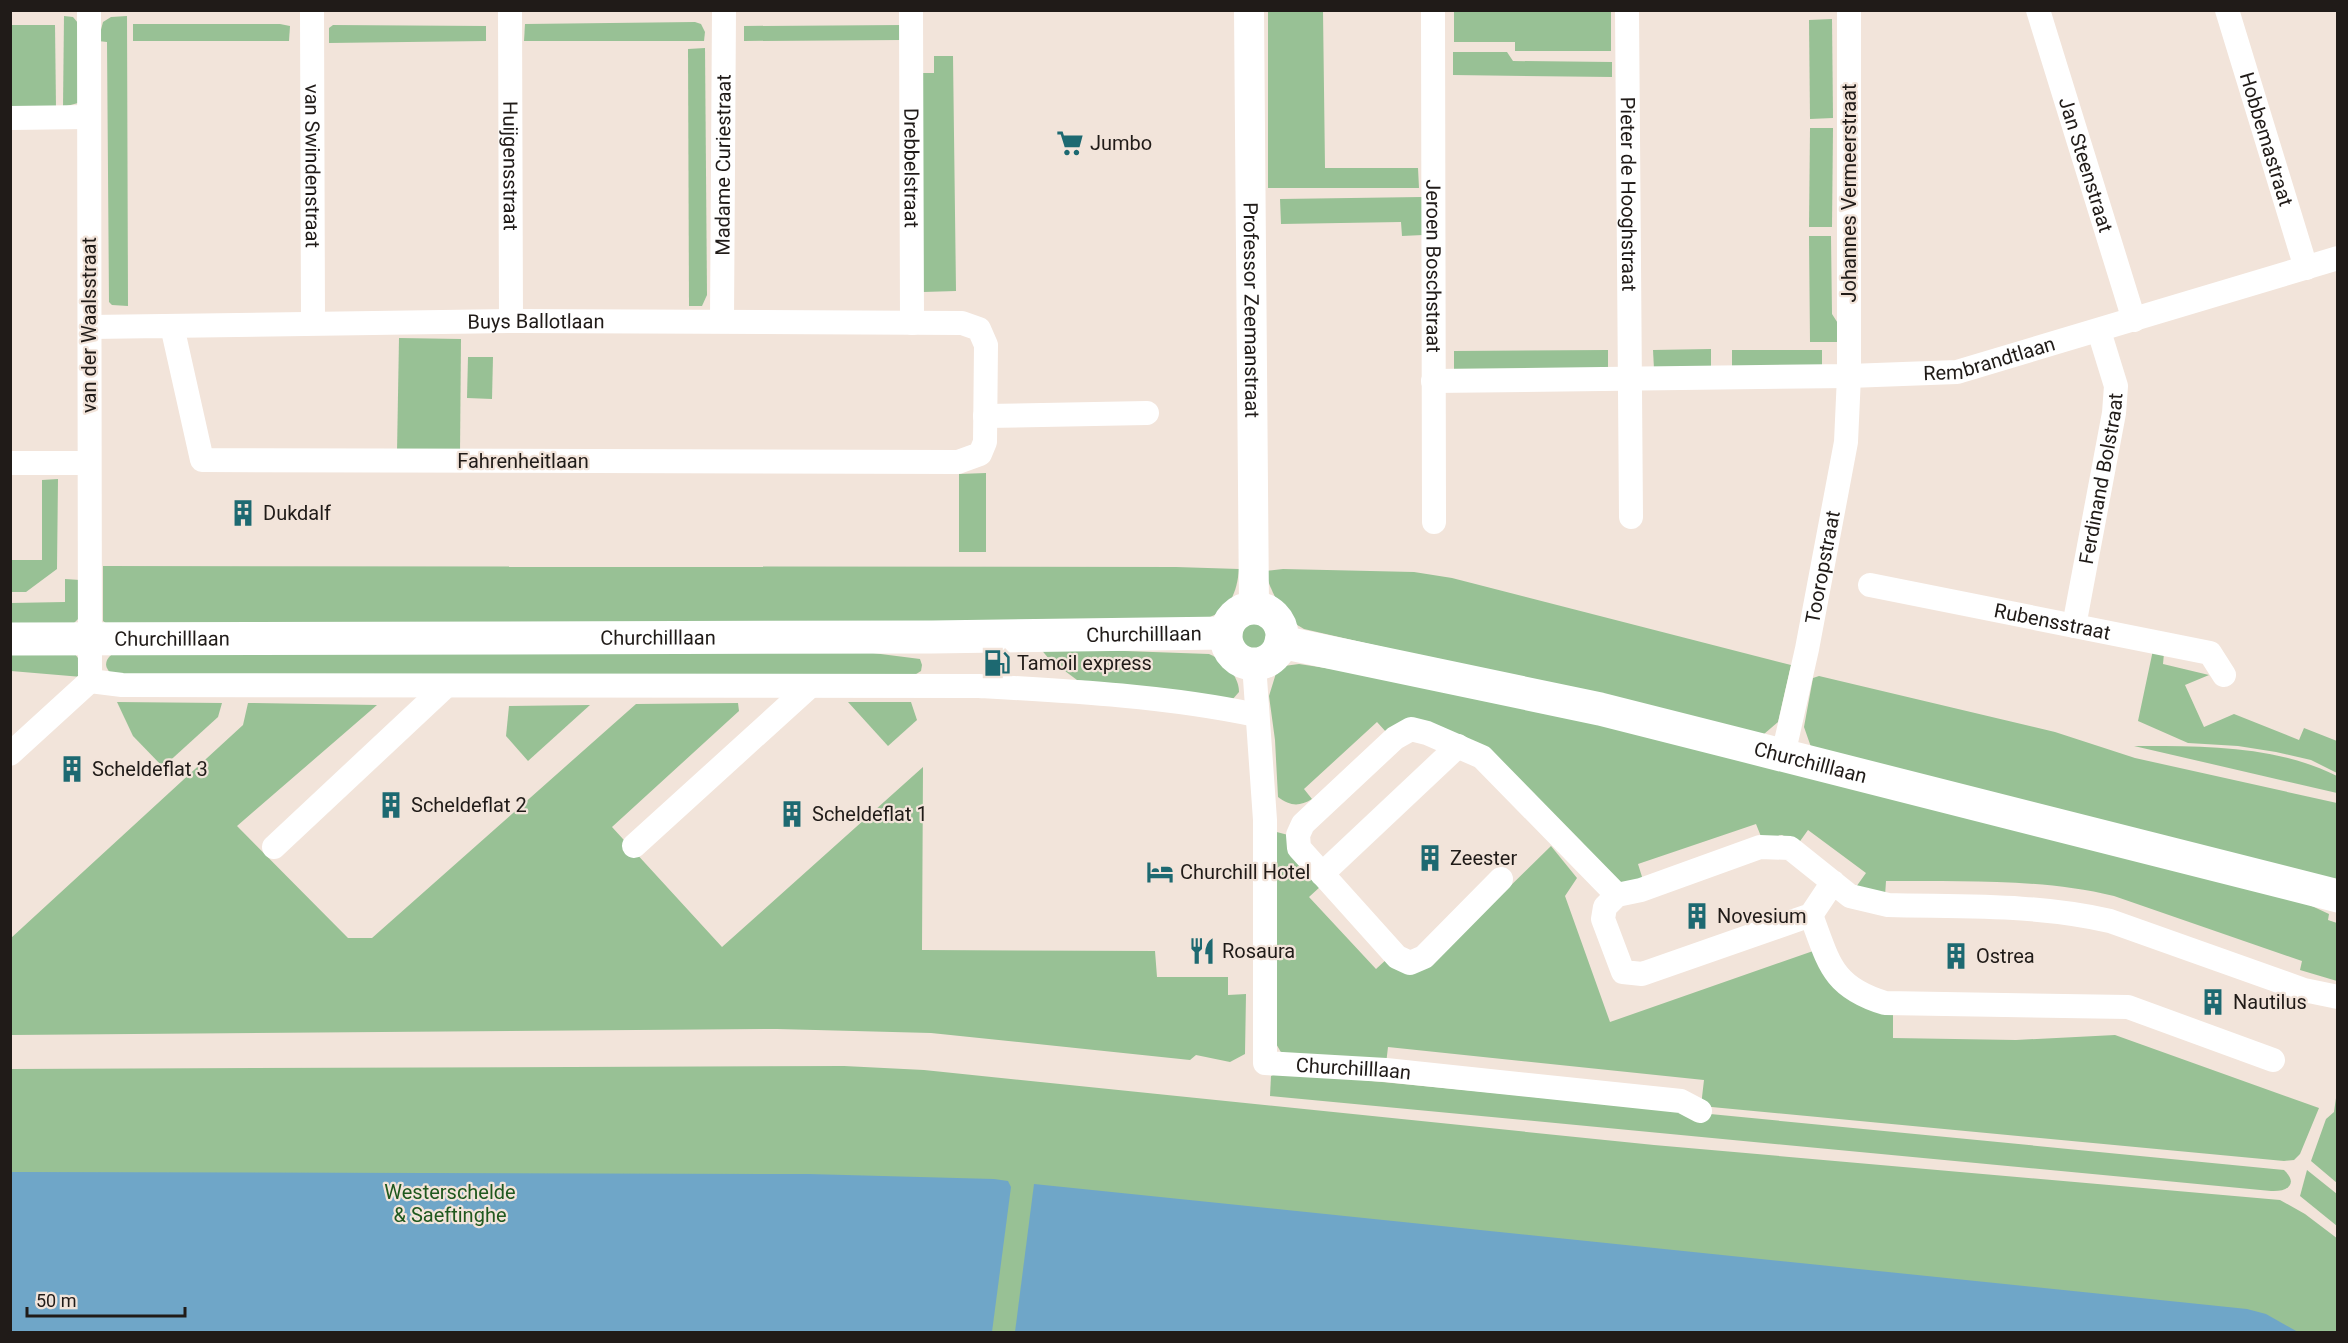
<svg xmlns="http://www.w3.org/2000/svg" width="2348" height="1343" font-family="Roboto,sans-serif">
  <rect width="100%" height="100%" fill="#f2e4da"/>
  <!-- green -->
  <g fill="#98c195">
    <path d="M1268,11H1323L1325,168H1418L1419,188H1268Z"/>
    <path d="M1454,11H1611V51H1515V42H1454Z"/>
    <path d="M64,16L73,17L78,23V103L63,107Z"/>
    <path d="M127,16L128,306L112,305L109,302L107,42L98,41L103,22L111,17Z"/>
    <path d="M1832,19L1833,118L1810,119L1809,20Z"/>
    <path d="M695,22L701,24L705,32L704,41H524L525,24Z"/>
    <path d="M133,24H280L290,26L289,41H133Z"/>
    <path d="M10,25H55L56,108H11Z"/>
    <path d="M333,25L486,26V41L329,43V28Z"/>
    <path d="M902,25V40L744,41V26Z"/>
    <path d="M705,48L707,295L702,306H689L688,49Z"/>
    <path d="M1453,52H1507L1513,61L1612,62V77L1453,75Z"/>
    <path d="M934,56H953L956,291L923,292L920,73H934Z"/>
    <path d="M1810,128H1833L1832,227H1809Z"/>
    <path d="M1422,197L1423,235L1402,236L1401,222L1281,224L1280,199Z"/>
    <path d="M1809,236H1831L1832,314L1839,325L1840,342H1810Z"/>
    <path d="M399,338L461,339L460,453L397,452Z"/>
    <path d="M1711,349V368L1654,369L1653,350Z"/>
    <path d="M1608,350V368L1454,370V351Z"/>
    <path d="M1732,350H1822V368L1732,367Z"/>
    <path d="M468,357H493L492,399L467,398Z"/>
    <path d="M986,473V552H959V474Z"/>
    <path d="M58,479L57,569L26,592H11V560H42V480Z"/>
    <path d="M103,566L1176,567L1239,569C1237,592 1230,611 1207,618L116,631L103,621Z"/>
    <path d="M1283,569L1414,572L1452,578L1791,665L1778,722L1764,734L1304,629C1283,619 1271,592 1265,571Z"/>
    <path d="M65,579L80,580V617L74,623L11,629L10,603L65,602Z"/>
    <circle cx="1254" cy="637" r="14"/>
    <path d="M1040,648L1209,654C1224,660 1239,676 1239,692L1232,700L1077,680L1049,659Z"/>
    <path d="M2153,650L2164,653L2163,664L2209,675L2185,685L2204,727L2234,714L2299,740L2304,728L2337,741V773L2311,760L2276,752L2238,746L2188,743L2138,721Z"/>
    <path d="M10,652L75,654L78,658L82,677L11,671Z"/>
    <path d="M115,652H865L920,659L922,665L921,671L913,676L116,677C103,669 103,660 115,652Z"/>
    <path d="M1299,664L1431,684L1561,714L2301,901L2329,914L2328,920L2337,923V981L2300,970L2302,961L2114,896C2040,878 1962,882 1886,881L1885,896L1856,887L1866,873L1808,830L1798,844L1782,835L1762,839L1756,824L1638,864L1643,880L1629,885L1609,878L1497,757L1387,733L1377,722L1304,789L1312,799C1299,807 1290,806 1278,797L1275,740L1269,696L1277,670L1284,666Z"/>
    <path d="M1819,676L2055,732L2135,758L2337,803V883L1811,747L1804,727L1813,678Z"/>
    <path d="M117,702L222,703L218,717L163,767L133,736Z"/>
    <path d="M848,702H911L917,720L888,746Z"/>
    <path d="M248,703L377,705L237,826L348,938H372L636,704L738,703L739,711L612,827L722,947L923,767L922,950L1155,951L1157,977H1228V995L1246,994L1245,1054L1230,1062L1196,1055L1190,1060L931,1033L777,1029L11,1035V938L243,725Z"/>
    <path d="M590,705L528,761L506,736L509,706Z"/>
    <path d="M2134,746C2203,746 2275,745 2337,776V793Z"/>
    <path d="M1273,831L1288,835L1321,886L1309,897L1376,969L1388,958L1433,962L1551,846L1577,878L1565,896L1610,1022L1816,950L1893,1012V1038L2016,1040L2115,1035L2319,1108L2300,1154L2294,1160L2284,1161L1701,1106L1704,1080L1388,1047L1386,1064L1282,1054L1275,1042Z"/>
    <path d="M844,1066L924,1070L1654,1145L2280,1200L2305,1214L2338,1239L2337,1332H11V1069Z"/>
    <path d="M1279,1072L2284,1170C2299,1184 2287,1192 2271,1191L1270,1096L1271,1076Z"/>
    <path d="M2337,1091V1183L2311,1161L2326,1119L2334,1112Z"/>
    <path d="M2307,1170L2337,1194V1226L2300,1196Z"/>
  </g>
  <!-- water -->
  <g fill="#6fa6c8">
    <path d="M11,1172L808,1174L994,1179L1008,1181L1011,1187L992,1332H11Z"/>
    <path d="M1034,1184L2247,1309L2266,1314L2298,1332H1015Z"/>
  </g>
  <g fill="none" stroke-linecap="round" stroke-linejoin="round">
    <!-- minor -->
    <g stroke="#fff" stroke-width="24">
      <path id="s1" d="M312,10L313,322"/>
      <path id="s2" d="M510,10L511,321"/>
      <path id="s3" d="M911,10L912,323"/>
      <path id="s4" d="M1433,10L1434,522"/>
      <path id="s5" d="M1627,10L1631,517"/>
      <path id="s6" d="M2038,10L2134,320"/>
      <path id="s7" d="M2227,10L2306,268"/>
      <path d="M10,118L88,117"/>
      <path id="s8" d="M722,321L724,10"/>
      <path id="s9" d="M90,327L515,321L962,323L979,329L986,345L985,442L980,454L958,462L202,460L172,326"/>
      <path id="s10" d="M1433,381L1849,376L1957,372L2338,258"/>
      <path d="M985,416L1147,413"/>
      <path d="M10,463H89"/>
      <path id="s11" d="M1870,585L2210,653L2224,675"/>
      <path id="s12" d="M2074,626L2114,413L2116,386L2099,331"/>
      <path id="s13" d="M1254,664L1265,820V1063L1386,1070L1681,1101L1700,1111"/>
      <path d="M90,681L122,685L979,686C1070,691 1167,696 1256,715"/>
      <path d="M10,754L90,681L89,10"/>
      <path id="s14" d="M1783,755L1807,649L1846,442L1849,376V10"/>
      <path d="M634,846L809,687"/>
      <path d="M274,847L446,686"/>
      <path d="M1322,874L1458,746"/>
      <path d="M1501,879L1424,957L1410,963L1397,957L1299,848L1298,835L1303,824L1395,738L1411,729L1427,733L1482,757L1617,895"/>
      <path d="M1833,882L1811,915L1642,974L1623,972L1603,919L1605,907L1617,895L1641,890L1760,847L1790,848L1850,896L1888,905C1962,907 2037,904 2110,921L2304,990L2338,997"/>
      <path d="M1811,915C1829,963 1832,987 1885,1003L2128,1007L2273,1060"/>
    </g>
    <!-- tertiary -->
    <path stroke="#fff" stroke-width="30" id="s15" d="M1249,10L1254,608"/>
    <!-- secondary -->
    <g stroke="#fff" stroke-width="33">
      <circle cx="1254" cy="636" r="28"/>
      <path id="s16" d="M10,639L932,637L1226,633"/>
      <path id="s17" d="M1281,642L1600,709L2338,896"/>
    </g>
  </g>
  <!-- icons -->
  <defs>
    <symbol id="supermarket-bare" viewBox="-9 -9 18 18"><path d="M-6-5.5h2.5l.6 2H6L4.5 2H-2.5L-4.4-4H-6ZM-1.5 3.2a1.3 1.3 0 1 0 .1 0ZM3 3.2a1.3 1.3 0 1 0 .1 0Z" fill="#1d6971" stroke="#f2e4da" stroke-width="2.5" paint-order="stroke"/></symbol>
    <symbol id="building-bare" viewBox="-9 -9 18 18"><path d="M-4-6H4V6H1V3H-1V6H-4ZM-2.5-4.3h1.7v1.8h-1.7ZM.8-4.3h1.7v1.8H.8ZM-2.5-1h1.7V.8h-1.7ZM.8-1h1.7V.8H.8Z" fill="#1d6971" stroke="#f2e4da" stroke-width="2.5" paint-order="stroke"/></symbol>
    <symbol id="fuel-bare" viewBox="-9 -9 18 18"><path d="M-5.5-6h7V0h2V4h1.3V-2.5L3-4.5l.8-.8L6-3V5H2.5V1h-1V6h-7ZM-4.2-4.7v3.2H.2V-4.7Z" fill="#1d6971" stroke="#f2e4da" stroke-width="2.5" paint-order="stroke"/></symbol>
    <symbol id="hotel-bare" viewBox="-9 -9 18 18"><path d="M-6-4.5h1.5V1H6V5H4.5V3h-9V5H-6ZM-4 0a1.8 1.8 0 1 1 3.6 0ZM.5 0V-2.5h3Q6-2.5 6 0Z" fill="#1d6971" stroke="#f2e4da" stroke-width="2.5" paint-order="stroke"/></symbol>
    <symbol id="restaurant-bare" viewBox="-9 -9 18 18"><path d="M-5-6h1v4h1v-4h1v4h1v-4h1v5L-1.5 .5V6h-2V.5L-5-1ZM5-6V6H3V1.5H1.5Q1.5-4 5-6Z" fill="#1d6971" stroke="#f2e4da" stroke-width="2.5" paint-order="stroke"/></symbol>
  </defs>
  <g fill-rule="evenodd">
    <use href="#supermarket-bare" x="1051" y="124" width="38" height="38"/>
    <use href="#building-bare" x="224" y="494" width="38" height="38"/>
    <use href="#fuel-bare" x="978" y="644" width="38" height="38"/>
    <use href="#building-bare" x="53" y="750" width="38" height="38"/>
    <use href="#building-bare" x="372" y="786" width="38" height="38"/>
    <use href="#building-bare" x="773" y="795" width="38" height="38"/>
    <use href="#building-bare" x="1411" y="839" width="38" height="38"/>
    <use href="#hotel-bare" x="1141" y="853" width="38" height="38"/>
    <use href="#building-bare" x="1678" y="897" width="38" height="38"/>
    <use href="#restaurant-bare" x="1183" y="932" width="38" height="38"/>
    <use href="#building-bare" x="1937" y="937" width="38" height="38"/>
    <use href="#building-bare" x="2194" y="983" width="38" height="38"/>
  </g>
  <g text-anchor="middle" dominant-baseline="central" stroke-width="4.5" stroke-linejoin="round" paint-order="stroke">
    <!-- street labels -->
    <g font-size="20" fill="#201b18" stroke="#f2e4da">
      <text stroke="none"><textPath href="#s7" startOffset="135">Hobbemastraat</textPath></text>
      <text stroke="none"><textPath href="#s6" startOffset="162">Jan Steenstraat</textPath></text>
      <text stroke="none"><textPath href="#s1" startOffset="156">van Swindenstraat</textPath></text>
      <text stroke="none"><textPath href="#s2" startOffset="156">Huijgensstraat</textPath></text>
      <text stroke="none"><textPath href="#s8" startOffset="156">Madame Curiestraat</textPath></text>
      <text stroke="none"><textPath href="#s3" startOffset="158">Drebbelstraat</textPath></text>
      <text transform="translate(1849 193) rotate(-90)">Johannes Vermeerstraat</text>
      <text stroke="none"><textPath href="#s5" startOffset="184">Pieter de Hooghstraat</textPath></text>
      <text stroke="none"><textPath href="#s4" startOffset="256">Jeroen Boschstraat</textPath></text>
      <text stroke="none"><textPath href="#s15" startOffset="300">Professor Zeemanstraat</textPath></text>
      <text stroke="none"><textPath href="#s9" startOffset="446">Buys Ballotlaan</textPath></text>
      <text transform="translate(89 325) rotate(-90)">van der Waalsstraat</text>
      <text stroke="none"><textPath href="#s10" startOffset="558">Rembrandtlaan</textPath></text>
      <text x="523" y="461">Fahrenheitlaan</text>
      <text stroke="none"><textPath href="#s12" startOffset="150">Ferdinand Bolstraat</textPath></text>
      <text stroke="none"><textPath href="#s14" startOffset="192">Tooropstraat</textPath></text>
      <text stroke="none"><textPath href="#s11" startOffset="186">Rubensstraat</textPath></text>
      <text stroke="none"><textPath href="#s16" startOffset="1134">Churchilllaan</textPath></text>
      <text stroke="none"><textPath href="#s16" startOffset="648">Churchilllaan</textPath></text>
      <text stroke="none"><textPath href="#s16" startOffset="162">Churchilllaan</textPath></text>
      <text stroke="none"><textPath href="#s17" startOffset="543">Churchilllaan</textPath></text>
      <text stroke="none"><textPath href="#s13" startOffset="488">Churchilllaan</textPath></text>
    </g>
    <!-- poi labels -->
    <g font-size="20" fill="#201b18" stroke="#f2e4da" text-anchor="start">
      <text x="1090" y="143">Jumbo</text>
      <text x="263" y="513">Dukdalf</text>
      <text x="1017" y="663">Tamoil express</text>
      <text x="92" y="769">Scheldeflat 3</text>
      <text x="411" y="805">Scheldeflat 2</text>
      <text x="812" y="814">Scheldeflat 1</text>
      <text x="1450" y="858">Zeester</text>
      <text x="1180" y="872">Churchill Hotel</text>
      <text x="1717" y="916">Novesium</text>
      <text x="1222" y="951">Rosaura</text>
      <text x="1976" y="956">Ostrea</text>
      <text x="2233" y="1002">Nautilus</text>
    </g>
    <!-- park labels -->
    <g font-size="20" fill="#1f581e" stroke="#f2e4da">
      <text x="450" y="1192">Westerschelde<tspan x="450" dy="23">&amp; Saeftinghe</tspan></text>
    </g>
  </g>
  <!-- border -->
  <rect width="2348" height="1343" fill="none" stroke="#201b18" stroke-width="24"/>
  <!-- scale -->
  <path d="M27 1307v9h158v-9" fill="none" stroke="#201b18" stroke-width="3"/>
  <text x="36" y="1307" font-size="18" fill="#201b18" stroke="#f2e4da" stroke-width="4.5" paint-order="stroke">50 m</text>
</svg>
